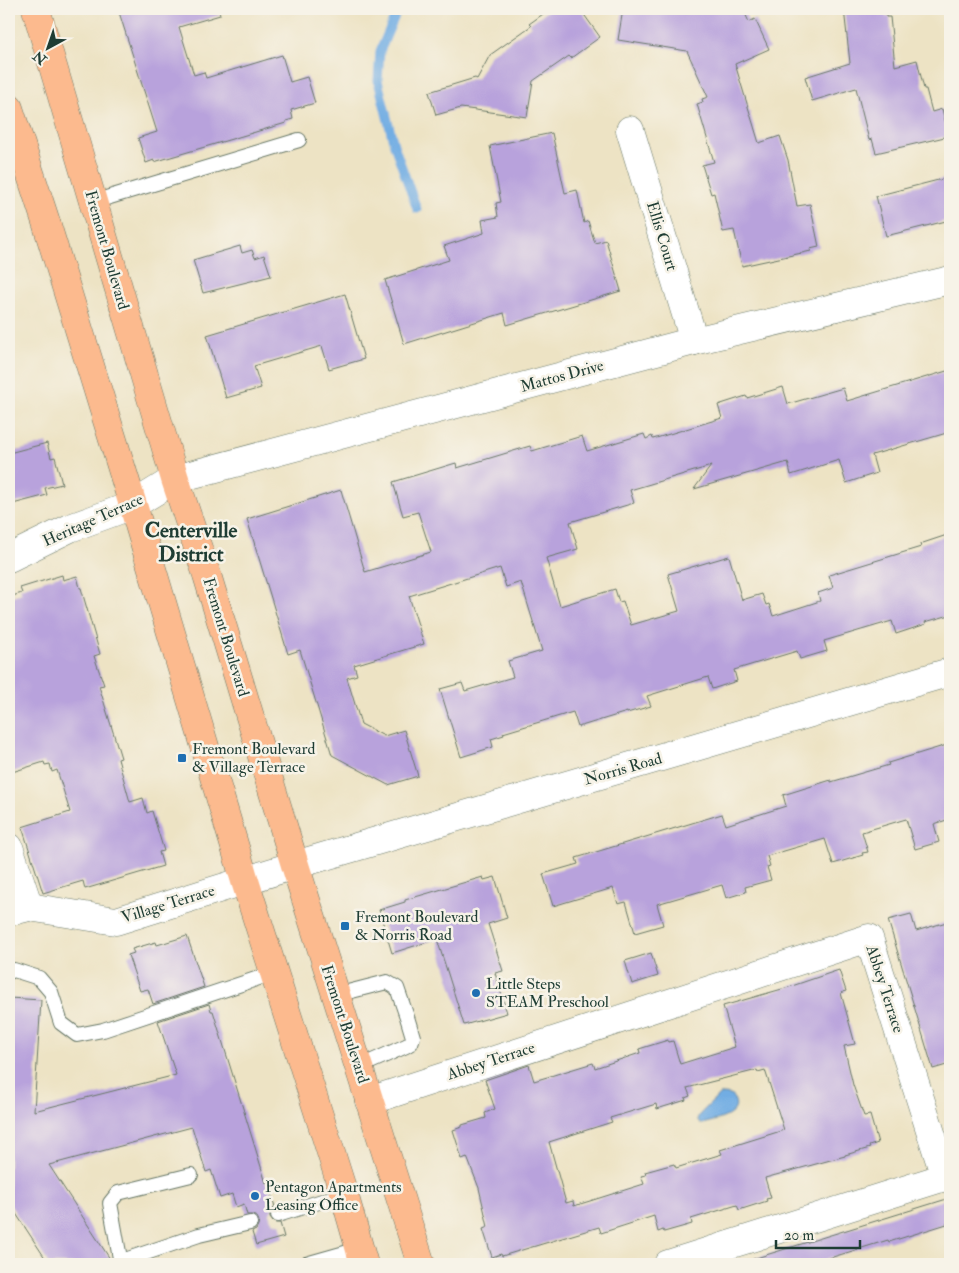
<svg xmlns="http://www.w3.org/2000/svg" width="959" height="1273" font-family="'IM FELL Double Pica',serif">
  <rect width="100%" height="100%" fill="#f7f3e8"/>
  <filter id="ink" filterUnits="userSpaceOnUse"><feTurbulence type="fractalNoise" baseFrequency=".02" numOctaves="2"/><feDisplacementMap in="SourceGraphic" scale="10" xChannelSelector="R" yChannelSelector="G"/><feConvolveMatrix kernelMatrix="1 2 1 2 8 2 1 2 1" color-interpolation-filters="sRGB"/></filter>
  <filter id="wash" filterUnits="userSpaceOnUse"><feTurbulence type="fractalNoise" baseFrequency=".0096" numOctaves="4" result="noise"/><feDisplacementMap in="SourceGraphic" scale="20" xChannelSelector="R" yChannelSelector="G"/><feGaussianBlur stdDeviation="1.12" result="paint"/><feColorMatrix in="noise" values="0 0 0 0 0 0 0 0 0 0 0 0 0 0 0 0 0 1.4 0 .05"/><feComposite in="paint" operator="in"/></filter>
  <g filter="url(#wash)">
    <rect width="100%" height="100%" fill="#ede3c4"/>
    <!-- water -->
    <path fill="#72ade3" stroke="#48758c" d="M722,1094C728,1094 733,1095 735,1101C741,1117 712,1121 702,1124C699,1122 697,1121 698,1117C698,1115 719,1095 722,1094Z"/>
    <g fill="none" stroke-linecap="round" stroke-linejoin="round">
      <!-- stream -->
      <path stroke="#72ade3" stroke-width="9" d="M398,9L380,51L378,81L394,145L417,209"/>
    </g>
    <g id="blocks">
      <!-- building -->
      <g fill="#b8a2dc" fill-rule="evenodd">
        <path d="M118,9H219L220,15L179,27L194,75L204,72L206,78L282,55L290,82L307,77L315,103L291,110L293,119L286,121V123L154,162V160L146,163L138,138L157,132Z"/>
        <path d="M550,9H580L600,37L571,58L569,56L533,81L527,117L461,108L436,115L429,92L475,78L477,79L490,55L531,26L529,24Z"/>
        <path d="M623,9H743L749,22L755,19L769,49L735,64L759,143L780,136L788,160L797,206L810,204L819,247L810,249L811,251L742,266L734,230L723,232L714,193L711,194L702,165L714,162L697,104L703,102L702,99L708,97L687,51L618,40Z"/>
        <path d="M844,9H886V17H890L895,66L917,60L924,89H926L932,112L942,109L949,136L876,153L872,139L869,140L856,88L812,101L805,77L850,63Z"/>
        <path d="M552,133L565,193L577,190L584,223L588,221L595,243L606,240L621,291L507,325L504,313L404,344L385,280L449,260L444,246L484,233L482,220L498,217L496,203L501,202L490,146Z"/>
        <path d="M950,177V220L886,236L876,196Z"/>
        <path d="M240,246L242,253L252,250L255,258L264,255L271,276L203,293L193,260Z"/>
        <path d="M345,294L364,359L329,369L322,346L254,366L261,388L226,398L207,335Z"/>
        <path d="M950,370V432L872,455L877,473L846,483L839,460L791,475L788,462L694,489L711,466L630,490L634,503L570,522L578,549L546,558L560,606L615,589L619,602L623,601L631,625L679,611L668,574L729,556L742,600L762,594L766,605L769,604L773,616L820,601L818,593L833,588L829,575L921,547L920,544L950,534V615L925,622L926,624L896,634L892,621L824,641L827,651L800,659L797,651L734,670L737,681L712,689L708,677L647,696L651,706L627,713V712L578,727L573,712L503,733L504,735L491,739L493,747L461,757L440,689L462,683L465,691L513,677L508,661L542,651L521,582L506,587L500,568L409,596L424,644L354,665L357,675L347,678L361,724L384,736L404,730L418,776L388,785L332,755L300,650L288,654L247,519L341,490L365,572L431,552L418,512L403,516L393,482L456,463L457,468L530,446L532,451L582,436L587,451L644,434L646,439L652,436L653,439L722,418L718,405L746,396L747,398L783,387L788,404L843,388L847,401Z"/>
        <path d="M47,443L51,458L55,457L62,484L45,488L47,495L9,505V453Z"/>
        <path d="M62,575L63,580L77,576L80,588H81L100,654L94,656L104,685L99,686L121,758L118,759L130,802L143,798L147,813L152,811L164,851L159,852L163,866L85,889L83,881L43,893L22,827L70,812L57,770L52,772L50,764L45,765L44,762L9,773V597L22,593L20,588Z"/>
        <path d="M950,744V819L934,824L939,842L915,849L906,819L862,832L868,852L862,853L863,855L833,864L825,839L767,856L770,866L767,867L771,880L745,887L746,892L726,898L722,885L657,904L663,925L635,933L626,902L618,904L613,888L553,906L543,874L578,864L576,858L722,814L726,825L786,806L783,795L831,780V782L889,765L888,763Z"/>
        <path d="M483,877L484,880L495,877L507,918L488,924L503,971L495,973L507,1013L464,1025L437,939L392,953L379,910L405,902V900Z"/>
        <path d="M911,914L916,931L950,921V1064L933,1069L888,920Z"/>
        <path d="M187,936L204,987L153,1004L148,989L140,991L128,955L134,953L132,949L156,942L157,945Z"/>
        <path d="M651,953L658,976L632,984L625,961Z"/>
        <path d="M839,970L846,991L841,993L855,1044L844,1046L853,1085L864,1116L870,1115L878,1143L869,1146L870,1148L845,1155V1156L765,1178L771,1198L766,1199L767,1201L739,1210L737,1205L691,1219L692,1224L664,1232L663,1230L658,1232L654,1216L601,1233L599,1227L502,1256L501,1254L492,1257L483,1229L488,1227L479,1188L467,1157L462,1159L453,1130L462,1127V1125L486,1118L485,1113L495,1109L485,1080L529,1065L534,1081L593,1063L595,1068L640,1053L639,1049L668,1040V1042L673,1041L680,1064L735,1047L723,1006L789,987ZM757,1070L758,1072L765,1070L784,1130L720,1150L722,1154L676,1168L674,1164L645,1172L646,1175L641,1176L644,1184L574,1206L573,1201L566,1203L549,1142L612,1122L610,1118L656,1104L657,1109L686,1100L685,1098L690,1096L687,1088Z"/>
        <path d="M9,998L41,1000L34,1111L176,1075L158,1021L209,1004L211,1011H213L266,1183L268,1182L275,1207L272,1209L270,1213V1218L273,1222L276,1223H280L284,1237L256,1245L252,1232L256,1230L258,1226L259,1221L257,1217L252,1215H247L244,1204L236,1207L232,1194L220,1198L211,1170L206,1172L192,1127L49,1165L112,1262L111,1264H49L9,1203Z"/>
        <path d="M950,1198V1223L889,1242L888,1240L810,1264H754L753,1259Z"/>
      </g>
    </g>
  </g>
  <g filter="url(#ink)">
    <use href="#blocks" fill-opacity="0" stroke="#677766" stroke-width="1"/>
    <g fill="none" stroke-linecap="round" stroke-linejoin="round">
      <defs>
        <g id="service">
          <path d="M93,202L299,140"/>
          <path d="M9,972L14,970L39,978L51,992L61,1023L77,1035L103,1030L274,973"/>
          <path d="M336,995L387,982L397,988L407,1017L413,1037L411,1043L406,1046L359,1067"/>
          <path d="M278,1215L344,1194"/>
          <path d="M120,1264L128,1259L199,1235L250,1223"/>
          <path d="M121,1264L110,1203L118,1193L191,1175"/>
          <path d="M306,1264L359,1249"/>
        </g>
        <g id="minor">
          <path d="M630,130L694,341"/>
          <path d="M9,558L70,528L133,505L175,479L694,341L950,280"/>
          <path d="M9,847L29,907"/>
          <path d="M9,912L29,907L116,921L295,865L950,672"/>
          <path d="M369,1101L869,938L945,1177L668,1264"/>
        </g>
        <g id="primary">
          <path d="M36,9L175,479L207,575L295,865L421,1264"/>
          <path d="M9,108L46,222L133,505L245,881L344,1194L364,1264"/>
        </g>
      </defs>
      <!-- service casing -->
      <use href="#service" stroke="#677766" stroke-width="16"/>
      <!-- minor casing -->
      <use href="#minor" stroke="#677766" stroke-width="29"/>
      <!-- primary casing -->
      <use href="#primary" stroke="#677766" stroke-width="29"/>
      <!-- service -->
      <use href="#service" stroke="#fff" stroke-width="14"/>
      <!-- minor -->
      <use href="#minor" stroke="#fff" stroke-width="28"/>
      <!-- primary -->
      <use href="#primary" stroke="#fcba8e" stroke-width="28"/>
    </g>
  </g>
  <!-- markers -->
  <g fill="#1f6fb2" stroke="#f7f3e8" stroke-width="2">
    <rect x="177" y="753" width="10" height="10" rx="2.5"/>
    <rect x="340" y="921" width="10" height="10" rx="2.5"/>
    <circle cx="476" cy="993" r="5"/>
    <circle cx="255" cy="1196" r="5"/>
  </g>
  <g text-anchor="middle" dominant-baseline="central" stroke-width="5" stroke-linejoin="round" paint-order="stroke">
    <!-- street labels -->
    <g font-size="16" fill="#1f3d34" stroke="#f7f3e8">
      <text transform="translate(662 236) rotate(73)">Ellis Court</text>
      <text transform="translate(107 250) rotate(74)">Fremont Boulevard</text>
      <text transform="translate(562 376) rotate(-15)">Mattos Drive</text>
      <text transform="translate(93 520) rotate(-24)">Heritage Terrace</text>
      <text transform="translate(226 637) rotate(73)">Fremont Boulevard</text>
      <text transform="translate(623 769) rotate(-16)">Norris Road</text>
      <text transform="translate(168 904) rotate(-17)">Village Terrace</text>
      <text transform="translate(885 989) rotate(72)">Abbey Terrace</text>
      <text transform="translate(345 1024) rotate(72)">Fremont Boulevard</text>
      <text transform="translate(491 1061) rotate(-18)">Abbey Terrace</text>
    </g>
    <!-- poi labels -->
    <g font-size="16" fill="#1f3d34" stroke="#f7f3e8" text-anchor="start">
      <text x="192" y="749">Fremont Boulevard<tspan x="192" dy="18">&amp; Village Terrace</tspan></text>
      <text x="355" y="917">Fremont Boulevard<tspan x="355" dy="18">&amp; Norris Road</tspan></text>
      <text x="486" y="984">Little Steps<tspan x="486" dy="18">STEAM Preschool</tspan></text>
      <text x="265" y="1187">Pentagon Apartments<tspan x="265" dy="18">Leasing Office</tspan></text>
    </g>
    <!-- district labels -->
    <g font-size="21" font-weight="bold" fill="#1f3d34" stroke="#f7f3e8">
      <text x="191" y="530">Centerville<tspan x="191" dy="24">District</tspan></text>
    </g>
  </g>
  <!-- margin -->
  <rect width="959" height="1273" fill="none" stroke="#f7f3e8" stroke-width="30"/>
  <!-- north arrow -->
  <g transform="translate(48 48) rotate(220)" stroke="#f7f3e8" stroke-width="4" paint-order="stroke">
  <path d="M0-4L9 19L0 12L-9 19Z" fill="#1f3d34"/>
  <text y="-8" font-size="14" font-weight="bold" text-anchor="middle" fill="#1f3d34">N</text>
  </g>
  <!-- scale -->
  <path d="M776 1240v8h84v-8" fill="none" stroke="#1f3d34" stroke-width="2.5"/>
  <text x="784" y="1240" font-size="15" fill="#1f3d34" stroke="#f7f3e8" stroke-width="4" paint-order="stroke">20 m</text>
</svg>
